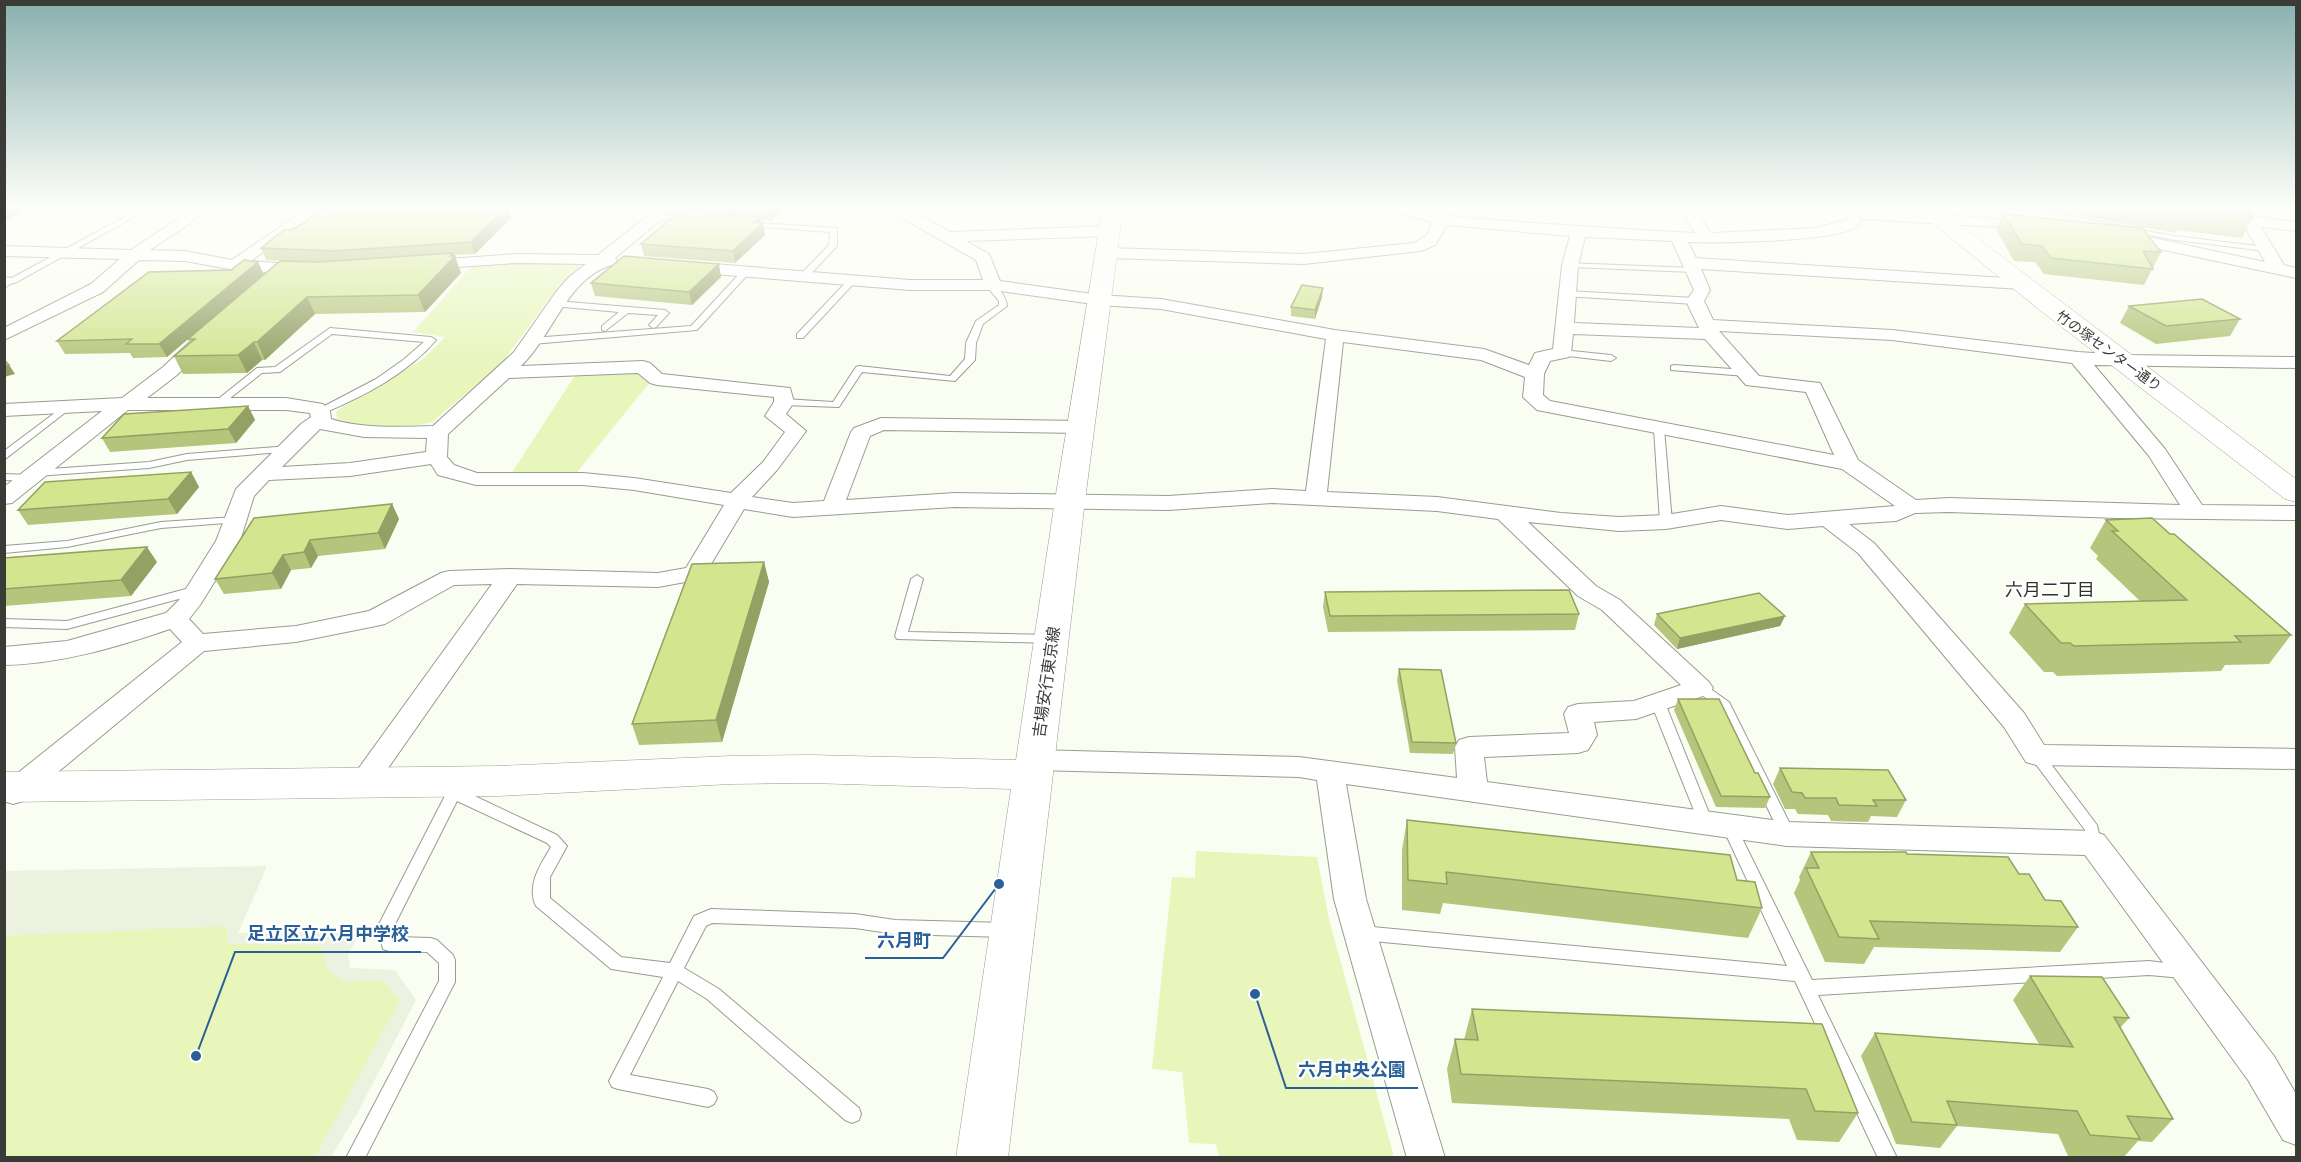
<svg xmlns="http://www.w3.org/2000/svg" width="2301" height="1162" font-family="'PT Sans','Noto Sans JP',sans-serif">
  <rect width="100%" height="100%" fill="#fafdf2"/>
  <!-- built -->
  <path fill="#ecf1e0" d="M267,866L238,933L361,931L348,954L350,968L395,970L416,1000L358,1112L331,1157H5L4,871Z"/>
  <!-- green -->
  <g fill="#e8f5bb">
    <path d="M507,263L575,264L581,267L561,283L500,365L432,422C410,429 357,428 337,418L336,412L343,407L422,360L445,337L413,332L471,267Z"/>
    <path d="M634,371L650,382L574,476L511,474L576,374Z"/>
    <path d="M1196,851L1317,857L1329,919L1394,1157H1219L1216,1144L1189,1143L1182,1072L1152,1069L1172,877L1195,878Z"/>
    <path d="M226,926L228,944L321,946L326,968L344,982L382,980L400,1000L315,1157H5V936Z"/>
  </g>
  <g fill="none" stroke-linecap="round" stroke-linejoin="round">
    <defs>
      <g id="lane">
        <path d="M143,207H152L15,283L4,284V280L10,279Z"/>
        <path d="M1951,207H1959L1968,220L1967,222H1961Z"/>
        <path d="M1961,207C2033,204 2104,224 2175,236C2205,240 2236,243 2266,247L2270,249L2266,251L2175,240L2084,222L1965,209Z"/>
        <path d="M653,215L688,217L692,219L688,221L656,219L652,217Z"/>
        <path d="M744,222L837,228V246L806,279H800V275L829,245L830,232L747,226H744Z"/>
        <path d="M1567,263L1693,268L1697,270L1693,272L1570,267H1567Z"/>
        <path d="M743,270L750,272L697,330L532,344L527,341L532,338L691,326Z"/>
        <path d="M849,279L856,281L803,338H797V334Z"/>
        <path d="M990,283H996C999,291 1007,297 1007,306L983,324L976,343L975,360L955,381L862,372L839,407L784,405L779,402L784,399L833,402L856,367L859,366L950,376L965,359L966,343L976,321L999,305V301L989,289Z"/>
        <path d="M1567,291L1695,298L1699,301L1695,304L1564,296L1563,294Z"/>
        <path d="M556,301L665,310L669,313L656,327L653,328L649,325L658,315L628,313L605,331L602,330V326L619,312L553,306L552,304Z"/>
        <path d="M330,328L431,337L436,340C407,374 364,396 324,413L320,414L315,411L376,379L403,360L424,342L332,334L280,372L262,373L220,406L217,407L212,404L257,368L275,367Z"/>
        <path d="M1562,350L1611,355L1616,358L1611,361L1559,355V351Z"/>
        <path d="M1674,365L1746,370L1751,373L1746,376L1671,370V366Z"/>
        <path d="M68,403L71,404V408L4,460V451Z"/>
        <path d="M1659,426L1664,429L1672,522L1666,525L1660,522L1654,429Z"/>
        <path d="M289,446L293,447L294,449L293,451L187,460L149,468L36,476L31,473L36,470L149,462L187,454Z"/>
        <path d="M4,474L30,475L35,478L30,481L4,480Z"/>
        <path d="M235,517L239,518L241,520L239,522L161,528L67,547L4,553V546L67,541L161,522Z"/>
        <path d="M917,575L923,579L908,632L1051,635L1057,639L1051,643L897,639L895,636L911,579Z"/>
        <path d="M197,586L203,590L201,593L67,629L4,627V619L67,621Z"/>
        <path d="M1700,683L1705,685L1729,702L1795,834L1792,838L1787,840L1782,838L1719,708L1693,688L1695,685Z"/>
        <path d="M1658,698L1663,700L1665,703L1713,823L1711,827L1706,829L1701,827L1699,823L1651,703L1653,700Z"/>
        <path d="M2036,750L2041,751L2097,825L2101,843L2098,847L2093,849L2088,847L2085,830L2029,755L2031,751Z"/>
        <path d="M456,783L461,784L463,788L462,790L557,835L567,846L550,877V898L621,957L670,963L694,916L711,909L855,914L895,920L1006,923L1012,925L1014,930L1012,935L1006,937L895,934L855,928L712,923L706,926L684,968L719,989L859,1108L861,1114L859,1120L852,1123L845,1120L707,999L678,981L630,1075L708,1089L714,1092L717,1098L714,1104L708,1107L618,1089L612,1087L609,1081L663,977L611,969L536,906C526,885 541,864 551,847L547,843L457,801L393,928L395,937L431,938L437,940L453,955L455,960V982L365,1158H346L439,981V963L427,952L389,951L383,949L377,928L449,788L451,784Z"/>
        <path d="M1729,820L1734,822L1736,826L1812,980L2149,961L2189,966L2191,971L2189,976L2183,978L2149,975L1818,995L1897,1158H1878L1795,981L1362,940L1356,938L1354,933L1356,928L1362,926L1787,966L1722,826L1724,822Z"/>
      </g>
      <g id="street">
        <path d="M190,207H206L189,224L150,250L185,251L232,260L309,207H326L251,261L304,265L312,270L304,275L235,270L185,261L139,260L103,292L4,340V328L91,284L120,259L4,256V246L131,250L179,218Z"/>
        <path d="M654,207H668L663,218L615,258L617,261L615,264C567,276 554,335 521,366L643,361L650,363L662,374L790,388L794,402L786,414L806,431L777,470L752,497L793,503L824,501L851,432L854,428L881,418L1081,421L1088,423L1091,427L1088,431L1081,433L884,430L870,436L846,500L955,493L1168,496L1272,489L1306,491L1326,339L1161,309L1100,305L993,290H910L689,272L681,267L689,262L910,280H983L976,260L888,210L886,207H904L950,232L1110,226L1118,231L1110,236L966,241L989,254L1000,281L1100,295L1161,299L1335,330L1484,349L1529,365L1535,353L1553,349L1562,265L1570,236L1447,225L1435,245L1421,251L1304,264L1107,258L1099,253L1107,248L1304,254L1414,243L1427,235L1433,222L1386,210L1384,207C1413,207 1441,215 1470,218C1545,224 1620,229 1695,233L1680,207H1694L1711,233L1816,228L1846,220L1849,213L1828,210L1826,207H1862L1864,210L2029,221L2037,226L2034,229L1861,219C1860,222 1859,225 1856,227C1835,242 1718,243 1688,242L1696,258L2021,279L2029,284L2021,289L1701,269L1710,290L1704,301L1713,320L1892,330L2078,352L2125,355L2296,357V368L2094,365L2165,449L2202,505L2296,506V520L2118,518L1949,512L1915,513L1896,521L1849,524L1874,543L2024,713L2044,745L2296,749V769L2036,765L2026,762L2004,727L1858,553L1823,526L1788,529L1721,520L1666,529L1619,531L1528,522L1596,586L1620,600L1709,682L1713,688L1709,694L1636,719L1594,722L1597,735L1588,750L1578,753L1484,757L1487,782L1787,822L2093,831L2104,835L2274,1056L2296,1094V1145L2283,1140L2248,1080L2085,855L1787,846L1346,784L1366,899L1445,1158H1407L1334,899L1317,780L1299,777L1036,770L1026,767L1022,760L1026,753L1036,750L1299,757L1457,778L1455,747L1459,740L1469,737L1569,733L1564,714L1568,707L1578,704L1634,701L1681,685L1602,610L1578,596L1498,519L1437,511L1272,503L1168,510L955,507L793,517L744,509L702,579L658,587L517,584L372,791L362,794L352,791L348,783L492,584L454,585L385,624L376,626L296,642L204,651L23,801L13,804L4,801V784L182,642L170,629C117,647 61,664 4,665V647L67,641L166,613L179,600L216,541L236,489L301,424L311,417L310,413L286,410H128L12,503L4,504V487L102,411L4,416V404L122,398L163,367L194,338H206L209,342L206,346L177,375L147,398H286L323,404L330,411L331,419C364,429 399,427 433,426L514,352L556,292L568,278L586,264L517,263L426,269L418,264L420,261L517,254L598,255L651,213ZM1585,237L1672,241L1694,290L1686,301L1699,328L1574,323L1578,265ZM1719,331L1892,340L2072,363L2149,456L2180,505L1949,498L1916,500L1858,460L1820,383L1759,376ZM1573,334L1705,339L1746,385L1806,392L1834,455L1550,401L1543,395L1544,374L1550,361L1569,357L1571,353ZM1343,342L1481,360L1525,377L1523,397L1537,410L1842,469L1895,506L1788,515L1721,506L1666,515L1619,517L1561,513L1437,497L1327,492ZM638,373L650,383L657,385L774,397V402L765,416L785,432L763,462L731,493L634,478L583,473H477L454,465L447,457L448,434L509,378ZM320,429L364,437L427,438L426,452L350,463L282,467ZM431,464L438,475L476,485H583L634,490L724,505L686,568L658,573L510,569L449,571L441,573L369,611L296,626L203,634L189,619L200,605L240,541L254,496L269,480L350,476Z"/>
        <path d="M2218,212L2296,222V231L2261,227L2284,265L2296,268V278L2121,241L2113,236L2121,231L2265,262L2244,225L2213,220L2210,217L2213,214Z"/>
        <path d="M4,277L12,278L14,282L4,288Z"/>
      </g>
      <g id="secondary">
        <path d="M1103,207H1123L1085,500L1008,1158H956L1011,789L810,783L731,784L499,796L4,802V772L499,766L731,756L810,755L1016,760L1055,500Z"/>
        <path d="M1913,207H1936L2296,479V502L2285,499L2041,311Z"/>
      </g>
    </defs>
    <!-- lane casing -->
    <use href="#lane" stroke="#999c92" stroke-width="2"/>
    <!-- street casing -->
    <use href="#street" stroke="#999c92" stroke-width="2"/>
    <!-- secondary casing -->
    <use href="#secondary" stroke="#999c92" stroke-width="1"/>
    <!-- lane -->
    <use href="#lane" fill="#fff" fill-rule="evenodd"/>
    <!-- street -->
    <use href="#street" fill="#fff" fill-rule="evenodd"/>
    <!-- secondary -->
    <use href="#secondary" fill="#fff" fill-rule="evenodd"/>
  </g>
  <!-- wall -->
  <g fill="#b5c57b">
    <path d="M325,207H512L508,210L511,218L475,254L454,255L461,273L425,312L315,314L265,360H262L247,373L183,374L174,356L190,343L188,339L167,357L133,358L130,353L65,354L57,341L231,270L258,262L264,275L287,261L266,260L261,248L302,224Z"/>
    <path d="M691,207H781L782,211L771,221L761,220L765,235L735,263L644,256L641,244L692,212Z"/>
    <path d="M2009,207H2247L2254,216L2242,238L2178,230L2176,233L2042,209Z"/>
    <path d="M2003,214L2161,252L2144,285L2044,274L2035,262L2014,261L1996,229Z"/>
    <path d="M721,277L692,305L595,296L591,283Z"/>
    <path d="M1322,297L1315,319L1291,316V307Z"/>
    <path d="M2129,306L2240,319L2230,336L2156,344L2120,323Z"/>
    <path d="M248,406L255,420L236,443L110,452L102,438Z"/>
    <path d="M191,472L199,487L177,514L28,525L18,510Z"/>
    <path d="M392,504L399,519L385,549L318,556L311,568L291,570L281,589L224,594L215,579Z"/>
    <path d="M2106,520L2170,534L2291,635L2269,664L2225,665L2221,671L2057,676L2053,672H2044L2009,633L2025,604L2140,601L2096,559L2098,556L2090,548Z"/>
    <path d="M4,558L157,562L131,596L4,606Z"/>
    <path d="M764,562L769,582L722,742L639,745L632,724Z"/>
    <path d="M1325,592L1579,614L1575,630L1328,632L1323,607Z"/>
    <path d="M1657,614L1785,616L1780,626L1677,649L1654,625Z"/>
    <path d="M1399,669L1456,743L1453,754L1410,753L1397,680Z"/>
    <path d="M1678,699L1755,773L1770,797L1765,808L1716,807L1674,710Z"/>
    <path d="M1780,768L1906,800L1897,817L1871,816L1868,822L1831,821L1828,815L1798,814L1795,809H1785L1773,784Z"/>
    <path d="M1407,820L1737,880L1762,908L1748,938L1443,903L1440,914L1402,910V850Z"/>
    <path d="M1811,852L1907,854L2019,874L2045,900L2078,927L2060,952L1874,947L1864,964L1825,962L1794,893L1800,880L1799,877Z"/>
    <path d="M2030,976L2129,1018L2120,1028L2173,1119L2152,1142L2138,1141L2123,1158H2069L2058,1134L1957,1126L1940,1148L1896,1144L1861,1056L1875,1033L2039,1044L2013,1000Z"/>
    <path d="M1472,1009L1822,1024L1858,1113L1839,1142L1797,1140L1789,1119L1452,1103L1447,1069L1455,1039L1464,1040Z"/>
  </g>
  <!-- shaded-wall -->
  <g fill="#94a064">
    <path d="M4,207H31L4,221Z"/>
    <path d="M497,207H512L508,210L511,218L475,254L471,242Z"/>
    <path d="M775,207H781L782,211L771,221L770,213Z"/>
    <path d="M760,217L761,224L763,223L765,235L735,263L733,251L754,222Z"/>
    <path d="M453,253L454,257L455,256L461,273L425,312L418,295Z"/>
    <path d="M258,262L264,275L167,357L159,344Z"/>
    <path d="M719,264L721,277L692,305L689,292Z"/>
    <path d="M1323,288L1322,297L1315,319V310Z"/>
    <path d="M307,297L315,314L265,360L257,342Z"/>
    <path d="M254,342L262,360L247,373L238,355Z"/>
    <path d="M9,365L15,374L4,377V366Z"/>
    <path d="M248,406L255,420L236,443L228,429Z"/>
    <path d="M191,472L199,487L177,514L168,499Z"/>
    <path d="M392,504L399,519L385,549L378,533Z"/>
    <path d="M310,540L318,556L311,568L304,552Z"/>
    <path d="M147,547L157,562L131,596L121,580Z"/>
    <path d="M283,555L291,570L281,589L272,573Z"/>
    <path d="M764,562L769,582L722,742L716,720Z"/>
    <path d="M1785,616L1780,626L1677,649L1680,638Z"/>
  </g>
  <!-- building -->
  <g fill="#d3e58f" stroke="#94a064" stroke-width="1.5">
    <path d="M325,207H507L471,242L333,251L261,248L284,230H291L302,224Z"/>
    <path d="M691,207H776L770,213Z"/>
    <path d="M2162,207H2247L2254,216L2187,208L2188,211Z"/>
    <path d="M680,211L760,217L754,222L763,223L733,251L641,244Z"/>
    <path d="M2003,214L2142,228L2161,252L2143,251L2153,269L2051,258L2042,246L2022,244Z"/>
    <path d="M453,253L450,256H455L418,295L307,297L257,342H254L238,355L174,356L195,339H188L280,261L320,262Z"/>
    <path d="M624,256L719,264L689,292L591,283Z"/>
    <path d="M244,260L258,262L159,344H126L132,339L57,341L149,272L231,270Z"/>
    <path d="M1302,285L1323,288L1315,310L1291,307Z"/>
    <path d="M2202,299L2240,319L2166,326L2129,306Z"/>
    <path d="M4,360L9,365L4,366Z"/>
    <path d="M248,406L228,429L102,438L124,414Z"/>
    <path d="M191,472L168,499L18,510L45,482Z"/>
    <path d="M392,504L378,533L310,540L304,552L283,555L272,573L215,579L254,518Z"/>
    <path d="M2152,518L2170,534H2174L2291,635L2235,636L2241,642L2074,646L2070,643H2061L2025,604L2187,600L2112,531H2118L2106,520Z"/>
    <path d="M147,547L121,580L4,589V558Z"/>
    <path d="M764,562L716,720L632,724L692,564Z"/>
    <path d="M1569,590L1579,614L1330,616L1325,592Z"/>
    <path d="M1759,593L1785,616L1680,638L1657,614Z"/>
    <path d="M1399,669L1441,670L1456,743L1412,742Z"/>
    <path d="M1678,699H1719L1755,773H1758L1770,797L1721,796Z"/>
    <path d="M1780,768L1888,770L1906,800H1873L1877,806L1839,805L1836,798H1805L1802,793L1792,792Z"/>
    <path d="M1407,820L1730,855L1737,880L1755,882L1762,908L1446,872L1447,884L1408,880Z"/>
    <path d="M1811,852H1906L1907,854L2008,857L2019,874H2029L2045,900L2061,901L2078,927L1870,921L1879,939L1839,937L1806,868H1819Z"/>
    <path d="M2030,976L2102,977L2129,1018L2114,1017L2173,1119L2127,1116L2140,1139L2090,1135L2077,1111L1947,1101L1957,1125L1912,1122L1875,1033L2073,1047Z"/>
    <path d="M1472,1009L1822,1024L1858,1113L1815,1111L1806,1089L1461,1074L1455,1039L1478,1040Z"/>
  </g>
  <!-- sky -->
  <linearGradient id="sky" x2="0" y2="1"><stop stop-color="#89b0ae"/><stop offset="0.56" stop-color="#fdfef9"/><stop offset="1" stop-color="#fdfef9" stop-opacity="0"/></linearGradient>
  <rect width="2301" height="370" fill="url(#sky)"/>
  <g text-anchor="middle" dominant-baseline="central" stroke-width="4.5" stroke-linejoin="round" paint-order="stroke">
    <!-- far-street labels -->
    <g font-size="14" fill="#3a3b37" stroke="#fff">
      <text transform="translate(2109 351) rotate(36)">竹の塚センター通り</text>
    </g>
    <!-- street labels -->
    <g font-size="16" fill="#3a3b37" stroke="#fff">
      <text transform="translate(1046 682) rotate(-82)">吉場安行東京線</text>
    </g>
    <!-- neighbourhood labels -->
    <g font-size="18" fill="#31332b" stroke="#fff">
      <text x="2050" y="589">六月二丁目</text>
    </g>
  </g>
  <!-- callouts -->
  <path fill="none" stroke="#296098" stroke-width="2" d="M196 1056L235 952H421M999 884L943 958H865M1255 994L1286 1088H1418"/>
  <g fill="#296098" stroke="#fff" stroke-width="2">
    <circle cx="196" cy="1056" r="6"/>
    <circle cx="999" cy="884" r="6"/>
    <circle cx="1255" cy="994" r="6"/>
  </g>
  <g font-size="18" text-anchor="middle" font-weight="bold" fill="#296098" stroke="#fff" stroke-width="4.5" stroke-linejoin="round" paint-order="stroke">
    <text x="328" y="940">足立区立六月中学校</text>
    <text x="904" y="947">六月町</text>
    <text x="1352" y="1076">六月中央公園</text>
  </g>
  <!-- border -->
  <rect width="2301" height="1162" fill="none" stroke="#3a3b37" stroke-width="12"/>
</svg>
